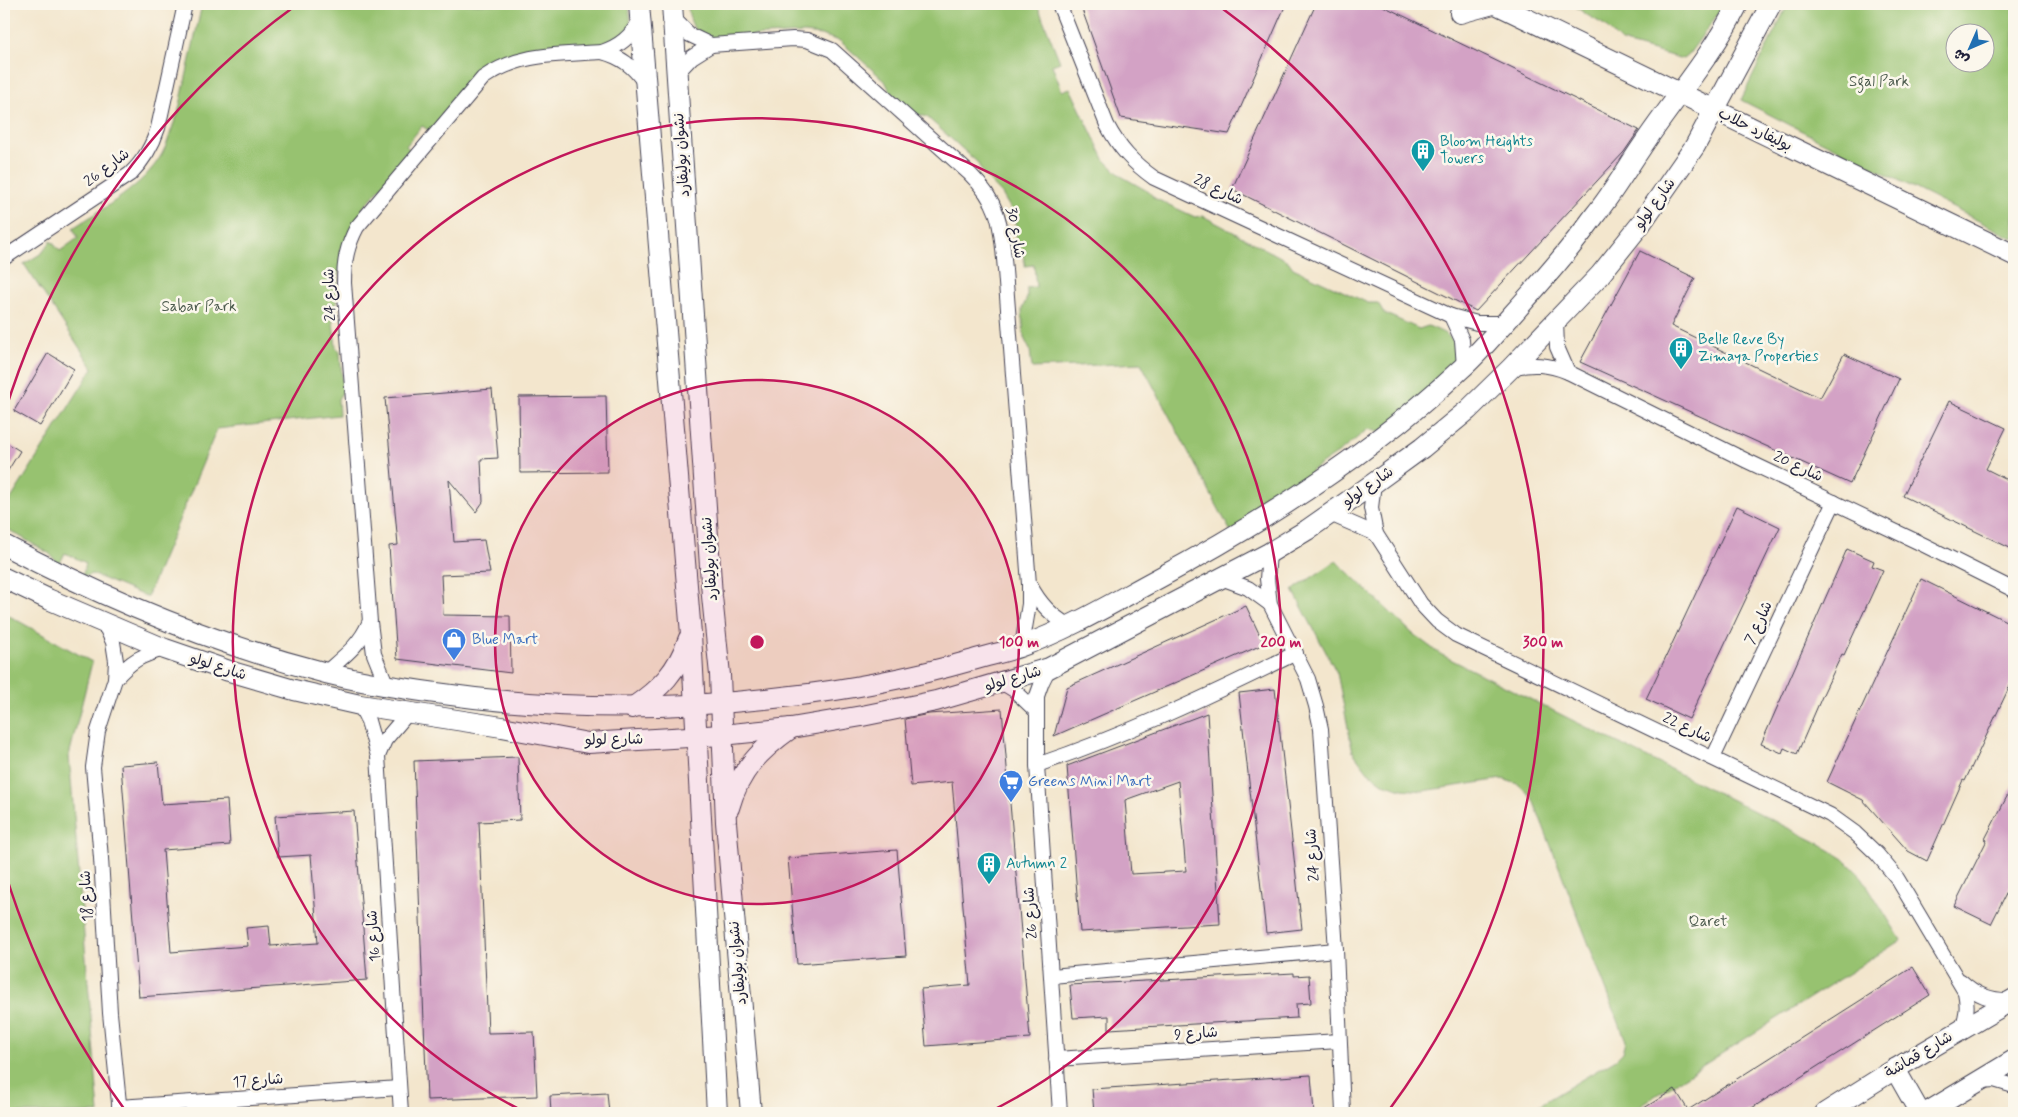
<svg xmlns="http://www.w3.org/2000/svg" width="2018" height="1117" font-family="Mynerve,'Playpen Sans Arabic',sans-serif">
  <rect width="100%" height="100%" fill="#fbf7ec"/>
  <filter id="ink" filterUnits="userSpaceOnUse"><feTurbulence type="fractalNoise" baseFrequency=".02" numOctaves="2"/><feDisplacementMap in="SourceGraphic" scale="10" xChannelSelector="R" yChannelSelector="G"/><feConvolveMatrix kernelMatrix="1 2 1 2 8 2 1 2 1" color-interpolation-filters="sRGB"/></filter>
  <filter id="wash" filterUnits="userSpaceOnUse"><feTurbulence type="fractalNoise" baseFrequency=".0096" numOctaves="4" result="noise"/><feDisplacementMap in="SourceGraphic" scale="20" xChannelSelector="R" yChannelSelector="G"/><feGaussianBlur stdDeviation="1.12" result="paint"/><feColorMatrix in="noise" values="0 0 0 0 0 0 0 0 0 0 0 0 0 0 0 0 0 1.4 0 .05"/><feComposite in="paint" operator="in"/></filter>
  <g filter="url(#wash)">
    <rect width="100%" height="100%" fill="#f3e6cd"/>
    <!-- green -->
    <g fill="#97c26f" stroke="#5c7255" fill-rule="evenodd">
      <path d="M202,4H629L631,26L617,46C580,48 517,44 485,66C465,79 445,112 433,133L422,126L406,146L416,155L401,164L362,209V217L338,273L337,300L332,315L336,347L340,352L343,391L338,399L339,415L217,429L147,597L92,574L82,577L86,563L65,553L59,565L50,554L4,527V510L93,368L24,264L42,253L51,241L60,251L78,238L73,228C105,207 143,187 162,154C169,142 171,127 178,114Z"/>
      <path d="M688,4H1037L1060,62L1052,65L1062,91L1070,88L1104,159L1121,176L1149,192L1154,198L1195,217L1203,216L1288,261L1293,268L1368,303H1378L1384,313L1419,329L1428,326C1450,335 1455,337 1460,361L1383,433L1368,429L1341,451L1311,471L1312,479L1231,532L1141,363L1032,368L1030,350L1024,338L1022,309L1027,298V288L1036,287L1034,265L1025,266L1022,250L1016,243V228L1012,211L1002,194L984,175L977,162L927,117L913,113L891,93L885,81L840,41L821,35L805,33L745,36L732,41L700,37C692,27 688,17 688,4Z"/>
      <path d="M1572,4H1725L1689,54L1683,59L1621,42L1603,24L1587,15Z"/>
      <path d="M1788,4H2014V239L1741,100ZM1956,32H1986V62H1956Z"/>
      <path d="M1336,561L1413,634L1440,654L1818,843L1844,859L1862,877L1901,940L1628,1113H1526L1616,1059L1623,1052L1626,1041L1532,797L1518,784L1502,779L1423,791L1402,789L1383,783L1368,772L1353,752L1337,673L1293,590Z"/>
      <path d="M4,613L92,662L69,756L99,1113H4Z"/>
    </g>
    <g id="blocks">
      <!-- building -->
      <g fill="#d3a2c5" fill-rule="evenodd">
        <path d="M1080,4H1286L1229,134L1121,118Z"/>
        <path d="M1316,4H1379L1639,130L1624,152L1476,311L1232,189Z"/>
        <path d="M1640,251L1695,278L1671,326L1820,398L1844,354L1899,379L1850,484L1580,362Z"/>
        <path d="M48,353L74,369L40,426L14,411Z"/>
        <path d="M492,389L498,458L481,459L483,502L476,512L449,480L454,542L484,540L490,573L441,575L443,615L510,616L511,673L397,659L389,546L398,545L385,398Z"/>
        <path d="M606,396L608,472L520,473L519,397Z"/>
        <path d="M1949,401L2006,428L1986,469L2014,483V550L1903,496Z"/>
        <path d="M4,441L20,451L4,477Z"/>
        <path d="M1737,506L1780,527L1689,719L1646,699Z"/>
        <path d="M1847,549L1874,561L1872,566L1883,570L1844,655L1842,654L1824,692L1797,754L1784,748L1782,753L1761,744Z"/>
        <path d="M1921,579L2014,625V677L1965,781L1963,780L1927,861L1908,851L1863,800L1827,782Z"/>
        <path d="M1246,606L1264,644L1054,736L1067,687Z"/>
        <path d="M1275,689L1302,929L1266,933L1239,693Z"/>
        <path d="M1002,709L1030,1038L926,1046L921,989L970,985L952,782L911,786L905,719L929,714Z"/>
        <path d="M1207,713L1220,924L1080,932L1067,766ZM1178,781L1186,871L1131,874L1125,800Z"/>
        <path d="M518,757L520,820L479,822L488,1033L534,1032L537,1096L427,1100L414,761Z"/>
        <path d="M158,762L162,804L227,800L230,845L163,850L171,952L248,946L246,928L269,926L271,946L318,943L311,855L278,857L275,816L354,811L367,980L139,997L121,765Z"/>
        <path d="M2014,783V878L1991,924L1954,906L1987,840L1985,839Z"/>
        <path d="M897,850L906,956L797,964L788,858Z"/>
        <path d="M1913,967L1930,995L1744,1113H1636L1675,1089L1688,1110Z"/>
        <path d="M1294,973V976L1309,975L1311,1003L1296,1004L1297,1018L1109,1029V1016L1073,1018L1070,985Z"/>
        <path d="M1311,1075L1314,1113H1094L1092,1089Z"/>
        <path d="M607,1093L609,1113H551L550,1096Z"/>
      </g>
    </g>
  </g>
  <g filter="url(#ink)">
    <use href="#blocks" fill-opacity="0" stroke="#413f51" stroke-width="1"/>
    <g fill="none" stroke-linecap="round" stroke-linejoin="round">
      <defs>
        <g id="street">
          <path d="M1059,4L1107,125C1119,148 1133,163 1154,178L1451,316L1477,323H1505"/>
          <path d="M673,18L690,35L711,45L793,39L807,40L832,50L969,173C1002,205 1001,228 1005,270L1029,584V604L1022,646"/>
          <path d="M602,52C621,57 633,66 644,82"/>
          <path d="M677,73L692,57L711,45"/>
          <path d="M4,258L130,174C144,160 152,147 158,128L185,4"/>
          <path d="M1451,316L1462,340L1464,367"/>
          <path d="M1556,321L1557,347L1568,372"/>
          <path d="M1511,368C1532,363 1548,364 1568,372L1745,460L1924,545L2014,590"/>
          <path d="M1374,483L1371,508L1376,534L1421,604L1437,621L1456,635L1830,815L1855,833L1877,854L1897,878L1965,992C1968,1006 1967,1016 1961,1030"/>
          <path d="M1330,514L1376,534"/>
          <path d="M1269,553L1267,579L1270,604L1308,679L1316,706L1321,729L1336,950L1343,1113"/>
          <path d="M1221,578L1248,588L1270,604"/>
          <path d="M1030,585C1040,604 1051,615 1069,626"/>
          <path d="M105,625L113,642L116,661L115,679L98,731L93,767L101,858L110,1013L120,1113"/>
          <path d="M1049,668L1042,682L1037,696V765L1060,1113"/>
          <path d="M325,673C343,657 360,645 369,623"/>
          <path d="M115,679C131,661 141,655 165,649"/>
          <path d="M1001,682L1014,690L1036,711"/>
          <path d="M387,686L374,654L370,622L344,283C344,261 347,246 357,227L483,78C520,52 559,55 602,52C620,46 630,37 640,21"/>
          <path d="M360,705L368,721L378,756L401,1113"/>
          <path d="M378,756L385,740L408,713"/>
          <path d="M1713,758L1834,502"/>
          <path d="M1037,765C1126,735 1211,695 1296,653"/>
          <path d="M1052,976L1336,950"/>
          <path d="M1961,981C1976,995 1991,1001 2012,1000"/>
          <path d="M1056,1059L1339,1041"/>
          <path d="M1981,1081L1994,1080L2014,1086"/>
          <path d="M119,1107L399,1088"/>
        </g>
        <g id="secondary">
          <path d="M639,4L691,634L717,1113"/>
          <path d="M672,4L712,596L720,675L726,822L751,1113"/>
          <path d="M1496,4L2014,255"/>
          <path d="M1460,13L1493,4"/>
          <path d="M4,545C106,599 213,644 326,673C362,682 399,688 436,693C553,710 665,711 783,697C847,690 910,678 973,660C989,655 1006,652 1022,646C1070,629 1114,602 1159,578C1267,520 1372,453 1461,369C1476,356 1489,340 1503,325C1535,289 1567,254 1595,215C1612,194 1626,170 1641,148C1673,100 1712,56 1738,4"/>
          <path d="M4,578L48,599L165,649L229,671L294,690L360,705L502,727L588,743L722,735L791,728L862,716L936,701L1049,668L1269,553L1307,530L1374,483L1422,448L1468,410L1511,368L1600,275L1640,225L1695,146L1771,4"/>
          <path d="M632,708C661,688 677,672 689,638"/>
          <path d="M729,808C739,771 760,750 791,728"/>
          <path d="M1895,1069L1920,1113"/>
          <path d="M1825,1113L1895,1069L2014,999"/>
          <path d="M1926,1113L2014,1060"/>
        </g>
      </defs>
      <!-- street casing -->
      <use href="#street" stroke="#413f51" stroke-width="16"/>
      <!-- secondary casing -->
      <use href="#secondary" stroke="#413f51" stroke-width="22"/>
      <!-- street -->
      <use href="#street" stroke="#fff" stroke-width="14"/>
      <!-- secondary -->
      <use href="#secondary" stroke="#fff" stroke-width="20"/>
    </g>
  </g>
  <!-- distance rings -->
  <circle cx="757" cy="642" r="262" fill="#c2185b" fill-opacity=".12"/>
  <g fill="none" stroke="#c2185b" stroke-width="2.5">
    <circle cx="757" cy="642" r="262"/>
    <path d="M527 1113A524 524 0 1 1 987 1113"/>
    <path d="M125 1110A786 786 0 0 1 5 872M5 412A786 786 0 0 1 295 6M1219 6A786 786 0 0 1 1389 1110"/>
  </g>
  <!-- icons -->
  <defs>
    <symbol id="building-pin" viewBox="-11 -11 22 30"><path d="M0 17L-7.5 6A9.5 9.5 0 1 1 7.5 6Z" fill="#0f9aa8" stroke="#fbf7ec"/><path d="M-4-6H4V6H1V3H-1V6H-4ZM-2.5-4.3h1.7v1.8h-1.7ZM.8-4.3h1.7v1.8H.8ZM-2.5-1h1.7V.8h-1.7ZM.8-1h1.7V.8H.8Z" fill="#fff"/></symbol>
    <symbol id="shop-pin" viewBox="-11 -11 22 30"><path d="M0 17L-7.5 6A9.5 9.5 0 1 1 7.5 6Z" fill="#3f7fe0" stroke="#fbf7ec"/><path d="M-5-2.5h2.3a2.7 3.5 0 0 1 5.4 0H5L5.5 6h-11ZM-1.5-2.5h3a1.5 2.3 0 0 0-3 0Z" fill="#fff"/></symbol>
    <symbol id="supermarket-pin" viewBox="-11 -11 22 30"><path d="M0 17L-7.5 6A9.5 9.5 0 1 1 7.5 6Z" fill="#3f7fe0" stroke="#fbf7ec"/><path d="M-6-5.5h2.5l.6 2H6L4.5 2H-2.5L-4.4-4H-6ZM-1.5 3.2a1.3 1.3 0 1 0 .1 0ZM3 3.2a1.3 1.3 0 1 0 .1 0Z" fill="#fff"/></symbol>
  </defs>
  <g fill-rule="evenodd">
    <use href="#building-pin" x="1409" y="137" width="28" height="38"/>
    <use href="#building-pin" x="1667" y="335" width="28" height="38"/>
    <use href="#shop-pin" x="440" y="626" width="28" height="38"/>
    <use href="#supermarket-pin" x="997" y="768" width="28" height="38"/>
    <use href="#building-pin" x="975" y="850" width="28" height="38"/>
  </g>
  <g text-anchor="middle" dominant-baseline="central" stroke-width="5" stroke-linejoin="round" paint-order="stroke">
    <!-- park labels -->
    <g font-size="15" fill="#4b5a4d" stroke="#fbf7ec">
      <text x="1879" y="82">Sgal Park</text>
      <text x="199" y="307">Sabar Park</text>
      <text x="1708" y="922">Qaret</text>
    </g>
    <!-- street labels -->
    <g font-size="15" fill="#22223b" stroke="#fbf7ec">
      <text transform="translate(1755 130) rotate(26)">بوليفارد حلاب</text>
      <text transform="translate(682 155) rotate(-94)">نشوان بوليفارد</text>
      <text transform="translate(107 168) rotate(-37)">شارع 26</text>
      <text transform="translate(1218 190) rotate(25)">شارع 28</text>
      <text transform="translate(1655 204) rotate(-54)">شارع لولو</text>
      <text transform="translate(1015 233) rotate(80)">شارع 30</text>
      <text transform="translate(330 295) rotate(-92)">شارع 24</text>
      <text transform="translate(1798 467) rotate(25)">شارع 20</text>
      <text transform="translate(1368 487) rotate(-35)">شارع لولو</text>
      <text transform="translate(710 559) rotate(-94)">نشوان بوليفارد</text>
      <text transform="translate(1759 623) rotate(-65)">شارع 7</text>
      <text transform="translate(218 667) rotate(18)">شارع لولو</text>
      <text transform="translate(1013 679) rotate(-16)">شارع لولو</text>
      <text transform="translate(1687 728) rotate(25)">شارع 22</text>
      <text transform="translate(614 740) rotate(-1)">شارع لولو</text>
      <text transform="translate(1313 855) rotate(-94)">شارع 24</text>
      <text transform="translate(87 896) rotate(-93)">شارع 18</text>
      <text transform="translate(1031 913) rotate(-94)">شارع 26</text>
      <text transform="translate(374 936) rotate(-94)">شارع 16</text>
      <text transform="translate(738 963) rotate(-95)">نشوان بوليفارد</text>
      <text transform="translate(1196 1034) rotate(-4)">شارع 9</text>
      <text transform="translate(1919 1055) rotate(-31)">شارع قماشة</text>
      <text transform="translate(258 1081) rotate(-4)">شارع 17</text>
    </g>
    <!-- culture labels -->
    <g font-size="15" fill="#0d838f" stroke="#fbf7ec" text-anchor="start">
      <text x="1440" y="142">Bloom Heights<tspan x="1440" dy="17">Towers</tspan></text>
      <text x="1698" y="340">Belle Reve By<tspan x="1698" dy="17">Zimaya Properties</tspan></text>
      <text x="1006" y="864">Autumn 2</text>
    </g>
    <!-- shop labels -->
    <g font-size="15" fill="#366cbe" stroke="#fbf7ec" text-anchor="start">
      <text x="472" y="640">Blue Mart</text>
      <text x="1028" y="782">Greens Mini Mart</text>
    </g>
  </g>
  <circle cx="757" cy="642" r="8" fill="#c2185b" stroke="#fbf7ec" stroke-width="2.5"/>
  <g font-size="15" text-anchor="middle" font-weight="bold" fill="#c2185b" stroke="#fbf7ec" stroke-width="5" stroke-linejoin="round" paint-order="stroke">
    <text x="1019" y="647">100 m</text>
    <text x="1281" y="647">200 m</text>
    <text x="1543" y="647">300 m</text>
  </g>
  <!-- margin -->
  <rect width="2018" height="1117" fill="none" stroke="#fbf7ec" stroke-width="20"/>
  <!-- north arrow -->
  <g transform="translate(1970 48) rotate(225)"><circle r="24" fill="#fbf7ec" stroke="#a4a2a5"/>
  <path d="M0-4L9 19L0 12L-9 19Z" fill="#1f6fb2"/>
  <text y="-8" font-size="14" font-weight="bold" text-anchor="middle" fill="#22223b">ش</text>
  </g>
</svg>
